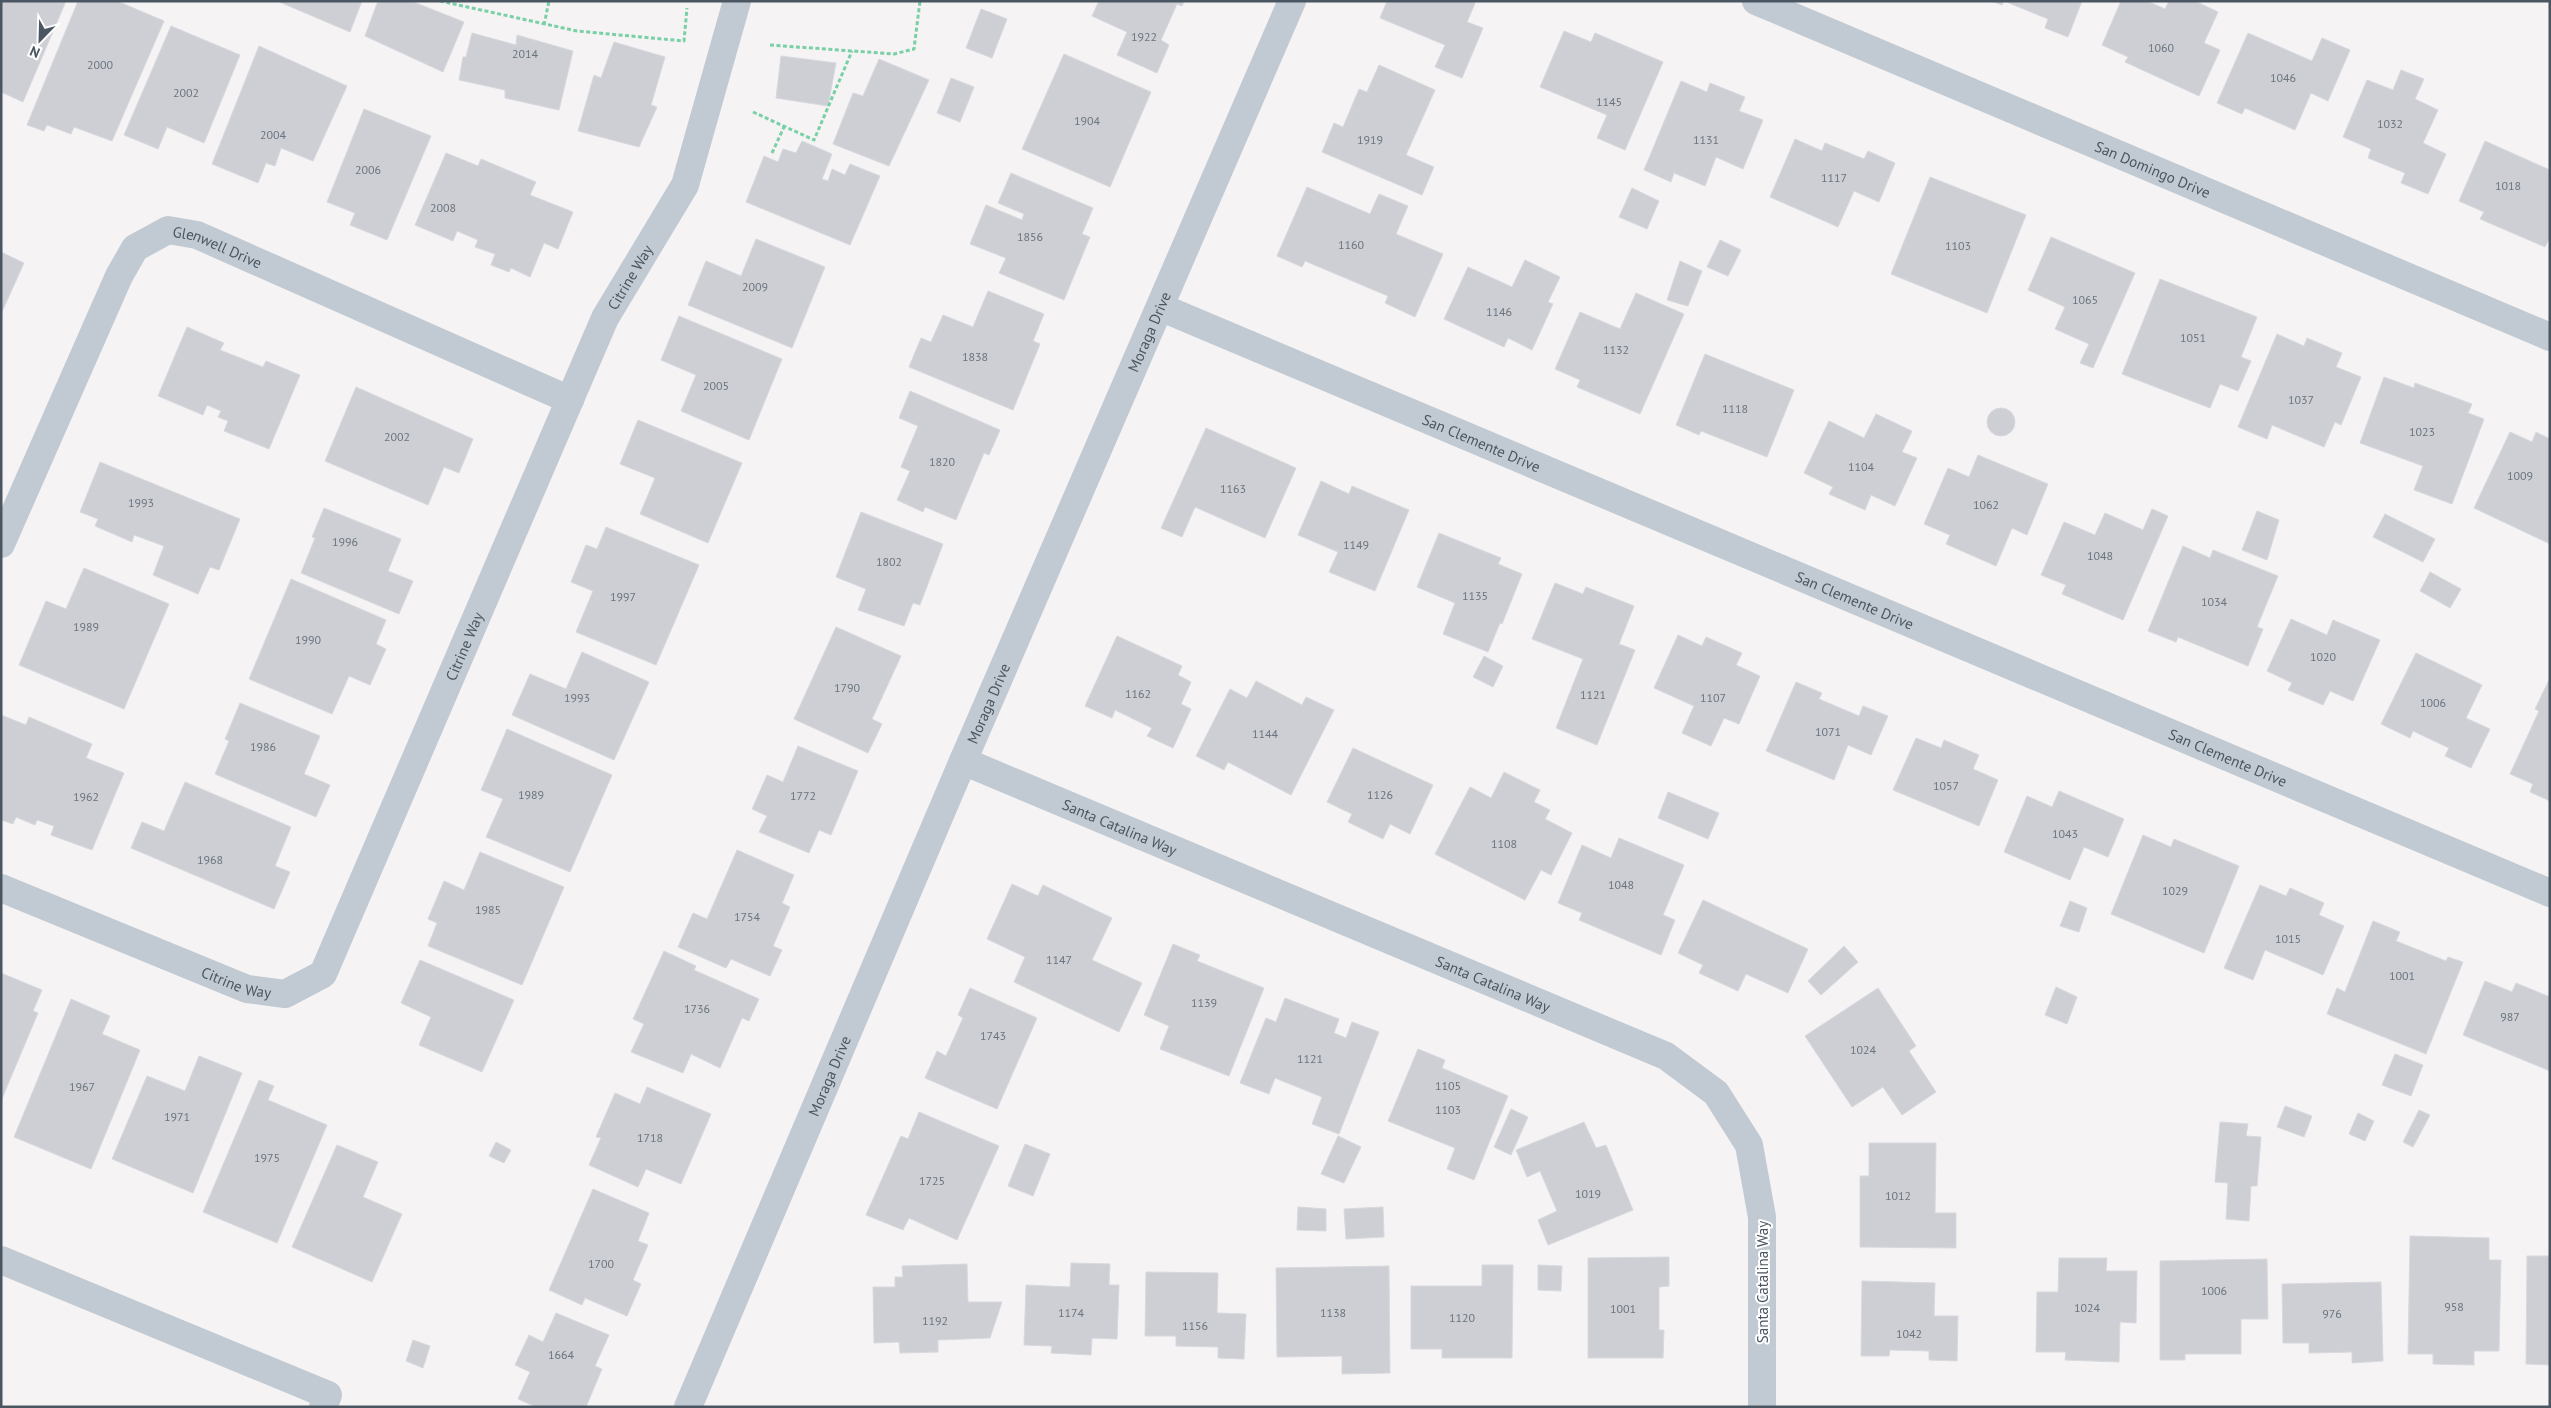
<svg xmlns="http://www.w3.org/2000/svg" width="2551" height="1408" font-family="'PT Sans',sans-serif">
  <rect width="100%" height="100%" fill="#f5f3f3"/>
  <!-- building -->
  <g fill="#cdcfd5" stroke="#d7d9de">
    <path d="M1,1H66L23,102L1,92Z"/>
    <path d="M78,1H117L164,21L112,141L74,127L71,134L47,125L44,131L27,125Z"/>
    <path d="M277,1H362L350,32Z"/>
    <path d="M378,1H411L464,22L443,72L365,36Z"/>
    <path d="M1099,1H1184L1182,6L1177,4L1161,40L1169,45L1157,73L1117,55L1127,32L1092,16Z"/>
    <path d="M1387,1H1476L1467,22L1483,28L1462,78L1435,67L1445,45L1380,18Z"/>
    <path d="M1991,1H2082L2068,37L2045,28L2048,19L2004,1L2002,5Z"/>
    <path d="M2121,1H2147L2165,9L2169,1H2195L2218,12L2204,43L2220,50L2199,96L2125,62L2128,57L2102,45Z"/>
    <path d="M981,9L1007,19L992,58L966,48Z"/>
    <path d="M171,26L240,55L204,143L167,127L158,149L124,135Z"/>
    <path d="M1564,31L1591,42L1595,33L1663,62L1625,150L1597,138L1607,115L1540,87Z"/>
    <path d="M472,33L516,45L517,35L573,51L559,110L505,98V90L459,80L463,57H466Z"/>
    <path d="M2248,33L2312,61L2322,38L2350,50L2328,101L2311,93L2295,130L2245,108L2242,114L2217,103Z"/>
    <path d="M614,42L665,57L651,105L657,107L639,147L578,131L594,75L601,78Z"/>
    <path d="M259,46L347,86L313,161L281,148L275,166L266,163L258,183L212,164Z"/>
    <path d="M1064,54L1151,92L1110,187L1022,149Z"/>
    <path d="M781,56L836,63L828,106L776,98Z"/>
    <path d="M879,59L929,80L889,166L833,144L853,93L863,96Z"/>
    <path d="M1379,65L1435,90L1406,155L1434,167L1422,195L1322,152L1334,123L1343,127L1359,89L1367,92Z"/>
    <path d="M2401,70L2424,79L2415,99L2438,110L2423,143L2446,154L2428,194L2401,183L2405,173L2368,158L2371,149L2343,137L2367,80L2393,90Z"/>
    <path d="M951,78L974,87L960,122L937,113Z"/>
    <path d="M1681,81L1707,92L1710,83L1745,97L1739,111L1763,120L1743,169L1716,157L1705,186L1674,173L1671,182L1644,170Z"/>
    <path d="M364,109L431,136L387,240L350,225L355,213L327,202Z"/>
    <path d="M1795,139L1822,151L1825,143L1864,159L1868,151L1895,163L1879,202L1854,191L1838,227L1770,197Z"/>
    <path d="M802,141L832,154L822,179L828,181L832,169L845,175L850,164L880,176L850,245L746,202L764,156L778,162L783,149L796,153Z"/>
    <path d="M2485,141L2550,170V237L2545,247L2480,219L2484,212L2459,201Z"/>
    <path d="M446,153L478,166L481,159L536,182L530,195L573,212L558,249L544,243L530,277L511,268L509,272L491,265L495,254L475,247L478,240L457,231L453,241L415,225Z"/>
    <path d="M1011,173L1093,208L1082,234L1090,237L1064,300L999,273L1006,258L970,244L986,205L1022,220L1024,214L998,203Z"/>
    <path d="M1930,177L2026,215L1987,313L1891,274Z"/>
    <path d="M1307,187L1370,214L1379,194L1408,206L1396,234L1443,254L1415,317L1385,303L1388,296L1305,261L1302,267L1277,256Z"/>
    <path d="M1632,188L1659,201L1647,229L1619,217Z"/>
    <path d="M2051,237L2135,273L2093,368L2080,363L2089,344L2055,329L2065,307L2028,290Z"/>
    <path d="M756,239L825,267L792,348L688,305L706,261L741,276Z"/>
    <path d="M1720,240L1741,250L1728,276L1707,267Z"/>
    <path d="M1,252L24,263L1,314Z"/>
    <path d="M1525,260L1560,277L1548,302L1553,304L1532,350L1508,338L1504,347L1444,319L1468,267L1512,287Z"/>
    <path d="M1680,261L1702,271L1688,306L1667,300Z"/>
    <path d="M2160,279L2257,317L2241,357L2251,361L2238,391L2220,384L2210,408L2122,374Z"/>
    <path d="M988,291L1044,314L1033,341L1040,344L1013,410L909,367L921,338L931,342L943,315L973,327Z"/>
    <path d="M1636,293L1684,314L1640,414L1577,387L1580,380L1555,369L1580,312L1620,329Z"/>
    <path d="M679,316L782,359L749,440L681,411L696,375L661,360Z"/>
    <path d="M187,327L224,343L220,350L263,367L266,361L300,375L269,449L224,431L228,421L218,417L221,411L207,405L203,415L158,396Z"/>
    <path d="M2277,334L2304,346L2307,338L2342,353L2336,367L2361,377L2341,425L2335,422L2324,447L2272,425L2267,439L2238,427Z"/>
    <path d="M1705,354L1794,390L1767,457L1701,431L1699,435L1676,425Z"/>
    <path d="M2384,377L2414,388L2415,383L2472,404L2468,413L2484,419L2452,504L2414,490L2423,466L2360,443Z"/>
    <path d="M356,387L473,439L459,473L444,467L428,505L325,461Z"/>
    <path d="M910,391L1000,430L989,455L984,453L956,520L925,507L923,512L897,500L910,471L901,467L918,426L899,418Z"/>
    <circle cx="2001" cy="422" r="14"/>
    <path d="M1876,414L1912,431L1902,452L1917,458L1895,506L1871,495L1865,510L1829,494L1833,487L1804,473L1829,421L1864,438Z"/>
    <path d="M638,420L742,463L708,543L640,514L655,478L620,464Z"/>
    <path d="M1206,428L1296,468L1265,538L1195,507L1182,537L1161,528Z"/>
    <path d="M2510,432L2532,442L2536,432L2550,439V544L2474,508Z"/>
    <path d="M1978,455L2048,484L2027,535L2012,528L1996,566L1946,544L1950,535L1924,524L1948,468L1969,477Z"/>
    <path d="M100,462L240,519L219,570L210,567L198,594L153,575L164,546L134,535L132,542L95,526L98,519L80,512Z"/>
    <path d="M1321,481L1349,494L1352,486L1409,510L1375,591L1329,572L1338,552L1298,535Z"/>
    <path d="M324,508L401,539L388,571L413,581L399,614L301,573L315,538L312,537Z"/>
    <path d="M2152,509L2168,516L2123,620L2062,594L2066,585L2041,575L2064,522L2095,535L2105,513L2143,530Z"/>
    <path d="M2257,511L2279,520L2267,560L2242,550Z"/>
    <path d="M861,512L943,544L920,605L913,603L904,626L858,610L866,589L836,577Z"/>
    <path d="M2385,514L2435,539L2423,562L2373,537Z"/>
    <path d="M606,527L699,565L656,665L576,632L593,591L571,582L586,545L597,549Z"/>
    <path d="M1439,533L1501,558L1498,564L1522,574L1502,624L1500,623L1488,652L1443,634L1455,603L1417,587Z"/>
    <path d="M2183,546L2210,558L2213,550L2278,576L2257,627L2263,629L2248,666L2178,637L2176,642L2148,631Z"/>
    <path d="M84,568L169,604L124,709L19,665L46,601L66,609Z"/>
    <path d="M2430,572L2461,589L2450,608L2420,591Z"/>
    <path d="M291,579L386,620L376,644L386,649L370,685L349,676L332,714L249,679Z"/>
    <path d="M1555,583L1583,594L1586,587L1634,606L1619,644L1635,650L1597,745L1556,728L1583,659L1532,639Z"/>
    <path d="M2291,619L2327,635L2333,620L2380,640L2353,701L2330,691L2323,705L2288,690L2292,683L2267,671Z"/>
    <path d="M836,627L901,656L872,719L882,724L868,753L794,719Z"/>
    <path d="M1678,635L1702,646L1706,637L1742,653L1736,665L1760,676L1739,724L1724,718L1711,746L1682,733L1694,706L1654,688Z"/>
    <path d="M1117,636L1182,666L1178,675L1191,682L1181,704L1191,709L1173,748L1147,736L1152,728L1115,710L1112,718L1085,706Z"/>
    <path d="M582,652L649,682L614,760L512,715L530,674L566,689Z"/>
    <path d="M2416,653L2482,685L2466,718L2490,729L2471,768L2445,756L2449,748L2413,731L2410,738L2381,724Z"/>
    <path d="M1484,656L1503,666L1493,687L1473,677Z"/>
    <path d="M2550,678V801L2530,792L2533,784L2510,774L2539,711L2535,709Z"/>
    <path d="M1256,681L1302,705L1306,697L1334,710L1291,795L1228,762L1224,770L1196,756L1230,689L1247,698Z"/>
    <path d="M1796,682L1822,693L1819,699L1859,716L1863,706L1888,716L1871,755L1848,745L1834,780L1766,751Z"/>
    <path d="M240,703L320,736L304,774L330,785L316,817L215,774L229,741L225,739Z"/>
    <path d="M1,715L26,725L29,717L92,744L86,758L124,773L92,850L51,835L54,826L37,820L35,825L16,817L13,824L1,820Z"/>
    <path d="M507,729L612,775L570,872L486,837L503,799L481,790Z"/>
    <path d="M1916,738L1941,748L1944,740L1979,755L1973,769L1998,780L1979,826L1893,790Z"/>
    <path d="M798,746L858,771L831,835L819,830L809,853L759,832L767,816L752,809L767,775L783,782Z"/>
    <path d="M1353,748L1433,785L1410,834L1390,824L1383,839L1348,822L1352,814L1327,802Z"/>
    <path d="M1504,772L1540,790L1534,802L1550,810L1545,819L1572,833L1551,875L1541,870L1525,900L1435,854L1470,787L1491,798Z"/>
    <path d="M185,782L291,827L275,866L290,872L274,909L131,848L142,822L164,831Z"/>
    <path d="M2059,791L2124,819L2108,857L2084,847L2070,880L2004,852L2027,796L2052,807Z"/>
    <path d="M1668,792L1719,813L1708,839L1658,818Z"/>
    <path d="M2143,835L2171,847L2174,839L2239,866L2204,953L2111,914Z"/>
    <path d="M1619,838L1684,865L1663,915L1675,920L1661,955L1579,920L1582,913L1558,903L1582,845L1611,858Z"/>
    <path d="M737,850L794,875L782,903L790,907L773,946L782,950L770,976L731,959L726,968L678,947L693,913L707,919Z"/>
    <path d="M480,852L564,887L522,985L428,946L437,923L428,919L444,881L464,890Z"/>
    <path d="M1012,884L1038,896L1043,885L1112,918L1092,960L1142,983L1119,1032L1014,982L1025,957L987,939Z"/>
    <path d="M2260,885L2286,896L2290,888L2324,903L2319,915L2344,926L2323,975L2265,950L2253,980L2224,968Z"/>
    <path d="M1703,900L1808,949L1788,993L1746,974L1738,991L1699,973L1703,965L1678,953Z"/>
    <path d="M2070,901L2087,908L2079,932L2060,926Z"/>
    <path d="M2373,921L2400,932L2396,941L2446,961L2448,957L2463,962L2426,1054L2327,1014L2337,988L2345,992Z"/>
    <path d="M1173,944L1200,955L1197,961L1264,988L1229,1076L1160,1049L1169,1026L1144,1015Z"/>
    <path d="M1844,946L1858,962L1821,995L1808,981Z"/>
    <path d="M664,951L696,966L694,970L759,999L749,1021L742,1018L720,1068L691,1054L683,1073L631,1052L644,1024L633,1019Z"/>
    <path d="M420,960L514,1000L482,1072L419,1045L431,1017L401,1003Z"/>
    <path d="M1,973L42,990L33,1011L38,1013L1,1101Z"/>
    <path d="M2485,981L2512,992L2516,983L2550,997V1071L2463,1035Z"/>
    <path d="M2056,987L2077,997L2067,1024L2045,1015Z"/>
    <path d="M970,988L1037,1018L997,1109L925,1078L937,1051L946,1056L963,1018L958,1015Z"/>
    <path d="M1878,988L1916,1046L1909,1051L1936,1092L1902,1115L1883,1087L1852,1107L1805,1036Z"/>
    <path d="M1285,998L1339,1019L1334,1033L1346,1038L1352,1022L1379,1032L1339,1134L1312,1124L1322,1097L1275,1078L1269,1094L1240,1083L1266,1018L1276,1022Z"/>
    <path d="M71,999L110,1016L102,1034L140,1050L91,1169L14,1137Z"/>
    <path d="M1418,1049L1445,1060L1442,1068L1508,1096L1474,1180L1447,1169L1455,1148L1388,1121Z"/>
    <path d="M2395,1054L2423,1065L2411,1096L2382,1085Z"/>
    <path d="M199,1056L242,1073L193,1193L112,1159L147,1076L185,1091Z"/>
    <path d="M259,1080L274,1086L268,1100L327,1125L277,1243L203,1212Z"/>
    <path d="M647,1087L711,1114L681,1184L646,1169L638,1187L589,1165L601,1138L596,1137L615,1093L640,1104Z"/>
    <path d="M2285,1106L2312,1116L2304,1137L2277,1127Z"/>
    <path d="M1511,1109L1528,1117L1511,1155L1494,1147Z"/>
    <path d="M2419,1110L2430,1115L2413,1147L2403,1142Z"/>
    <path d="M919,1112L999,1146L957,1240L909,1218L903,1230L866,1215L901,1136L908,1139Z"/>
    <path d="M2358,1113L2374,1121L2365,1141L2349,1134Z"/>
    <path d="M1584,1122L1596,1148L1606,1145L1633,1210L1548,1245L1538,1220L1557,1211L1540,1171L1527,1177L1516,1150Z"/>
    <path d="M2220,1122L2248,1124L2246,1136L2261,1137L2257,1186H2251L2249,1221L2226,1219L2228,1183L2215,1182Z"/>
    <path d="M1338,1136L1361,1147L1344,1183L1321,1174Z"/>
    <path d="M496,1142L511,1150L504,1163L489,1156Z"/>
    <path d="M1869,1143H1936L1935,1213H1956V1248L1860,1247V1176H1869Z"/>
    <path d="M1025,1144L1050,1154L1033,1196L1008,1186Z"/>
    <path d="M337,1145L378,1162L363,1197L402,1214L372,1282L292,1247Z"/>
    <path d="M593,1189L649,1213L638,1241L648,1245L633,1280L641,1284L627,1316L585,1298L582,1305L549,1290Z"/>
    <path d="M1298,1207L1326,1209V1231L1297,1230Z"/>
    <path d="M1383,1207L1384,1237L1346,1239L1344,1209Z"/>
    <path d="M2410,1236L2489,1238V1260H2501L2499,1351H2474V1365L2433,1364V1354H2408Z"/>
    <path d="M2527,1256H2550V1365L2526,1364Z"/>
    <path d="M1669,1257V1286L1659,1287V1330H1664L1663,1358H1588V1258Z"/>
    <path d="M2059,1258H2107L2106,1271H2137L2136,1323L2120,1322L2119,1362L2065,1360L2066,1352H2036L2037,1292H2058Z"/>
    <path d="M2267,1259L2268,1319H2241V1354H2185V1360H2160V1261Z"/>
    <path d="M1071,1263L1110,1264L1109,1285H1119L1117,1339L1092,1338L1091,1355L1051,1353L1052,1346L1024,1345L1026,1285L1070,1287Z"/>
    <path d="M967,1264L968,1302H1002L990,1338L938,1340V1352L900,1353L899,1342L874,1343L873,1287H895V1277H903L902,1266Z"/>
    <path d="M1482,1265H1513L1512,1358H1442V1349H1411V1286H1482Z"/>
    <path d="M1538,1265L1562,1266L1561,1291L1538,1290Z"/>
    <path d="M1389,1266L1390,1373L1342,1374V1356L1277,1357L1276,1268Z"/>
    <path d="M1146,1272L1218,1273L1217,1313L1246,1314L1244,1359L1218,1358V1347L1176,1346V1336H1145Z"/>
    <path d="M1862,1281L1935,1283L1934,1316H1958L1957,1361L1929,1360V1351L1890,1350L1889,1356H1861Z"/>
    <path d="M2381,1282L2383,1361L2352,1363V1352L2309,1353V1343H2283L2282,1284Z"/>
    <path d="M556,1313L609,1335L595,1366L602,1369L586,1407H536L518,1399L530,1372L515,1365L529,1335L543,1342Z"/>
    <path d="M413,1340L430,1346L423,1368L406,1361Z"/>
  </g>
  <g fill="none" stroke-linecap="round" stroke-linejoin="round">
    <!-- path -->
    <g stroke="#7ad0a6" stroke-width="3" stroke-dasharray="4 2.5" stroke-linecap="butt">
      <path d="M440,1L577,31L684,41L687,8"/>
      <path d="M544,25L549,1"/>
      <path d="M770,45L894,54L914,49L920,1"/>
      <path d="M753,112L814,140L852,51"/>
      <path d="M772,153L784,127"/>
    </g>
    <!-- minor -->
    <g stroke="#c1cad2" stroke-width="28">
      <path id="s1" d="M1756,1L2550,337"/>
      <path id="s2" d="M1160,307L2550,893"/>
      <path id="s3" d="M1,544L119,276L135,248L168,230L197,235L570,400"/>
      <path id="s4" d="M963,761L1666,1056L1716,1093L1749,1145L1762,1217V1407"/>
      <path id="s5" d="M1,888L247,989L285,994L323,974L605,318L685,185L737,1"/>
      <path d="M1,1260L328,1395L323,1407"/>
      <path id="s6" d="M688,1407L963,761L1292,1"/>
    </g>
  </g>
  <g text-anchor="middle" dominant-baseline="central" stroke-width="4" stroke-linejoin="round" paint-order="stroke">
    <!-- number labels -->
    <g font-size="12" fill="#6b747e">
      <text x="1144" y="36">1922</text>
      <text x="2161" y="47">1060</text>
      <text x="525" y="53">2014</text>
      <text x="100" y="64">2000</text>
      <text x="2283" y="77">1046</text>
      <text x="186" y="92">2002</text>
      <text x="1609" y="101">1145</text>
      <text x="1087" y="120">1904</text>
      <text x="2390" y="123">1032</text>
      <text x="273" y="134">2004</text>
      <text x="1370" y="139">1919</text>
      <text x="1706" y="139">1131</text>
      <text x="368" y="169">2006</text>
      <text x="1834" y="177">1117</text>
      <text x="2508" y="185">1018</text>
      <text x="443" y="207">2008</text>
      <text x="1030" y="236">1856</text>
      <text x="1351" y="244">1160</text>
      <text x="1958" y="245">1103</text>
      <text x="755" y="286">2009</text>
      <text x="2085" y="299">1065</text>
      <text x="1499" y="311">1146</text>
      <text x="2193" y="337">1051</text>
      <text x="1616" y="349">1132</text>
      <text x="975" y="356">1838</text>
      <text x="716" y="385">2005</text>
      <text x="2301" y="399">1037</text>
      <text x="1735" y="408">1118</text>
      <text x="2422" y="431">1023</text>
      <text x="397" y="436">2002</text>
      <text x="942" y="461">1820</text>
      <text x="1861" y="466">1104</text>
      <text x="2520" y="475">1009</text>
      <text x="1233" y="488">1163</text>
      <text x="141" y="502">1993</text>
      <text x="1986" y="504">1062</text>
      <text x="345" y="541">1996</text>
      <text x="1356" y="544">1149</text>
      <text x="2100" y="555">1048</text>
      <text x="889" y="561">1802</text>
      <text x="1475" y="595">1135</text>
      <text x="623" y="596">1997</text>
      <text x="2214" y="601">1034</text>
      <text x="86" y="626">1989</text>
      <text x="308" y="639">1990</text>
      <text x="2323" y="656">1020</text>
      <text x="847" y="687">1790</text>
      <text x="1138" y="693">1162</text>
      <text x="1593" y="694">1121</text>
      <text x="577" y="697">1993</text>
      <text x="1713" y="697">1107</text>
      <text x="2433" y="702">1006</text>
      <text x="1828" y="731">1071</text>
      <text x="1265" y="733">1144</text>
      <text x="263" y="746">1986</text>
      <text x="1946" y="785">1057</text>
      <text x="531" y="794">1989</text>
      <text x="1380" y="794">1126</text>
      <text x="803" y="795">1772</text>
      <text x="86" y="796">1962</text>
      <text x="2065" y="833">1043</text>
      <text x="1504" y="843">1108</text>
      <text x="210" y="859">1968</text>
      <text x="1621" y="884">1048</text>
      <text x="2175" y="890">1029</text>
      <text x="488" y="909">1985</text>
      <text x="747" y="916">1754</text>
      <text x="2288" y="938">1015</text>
      <text x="1059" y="959">1147</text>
      <text x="2402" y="975">1001</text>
      <text x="1204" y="1002">1139</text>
      <text x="697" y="1008">1736</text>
      <text x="2510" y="1016">987</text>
      <text x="993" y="1035">1743</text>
      <text x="1863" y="1049">1024</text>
      <text x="1310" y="1058">1121</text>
      <text x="1448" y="1085">1105</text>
      <text x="82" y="1086">1967</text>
      <text x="1448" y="1109">1103</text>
      <text x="177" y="1116">1971</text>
      <text x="650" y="1137">1718</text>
      <text x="267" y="1157">1975</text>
      <text x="932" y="1180">1725</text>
      <text x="1588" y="1193">1019</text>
      <text x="1898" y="1195">1012</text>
      <text x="601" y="1263">1700</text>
      <text x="2214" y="1290">1006</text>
      <text x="2454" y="1306">958</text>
      <text x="2087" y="1307">1024</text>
      <text x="1623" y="1308">1001</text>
      <text x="1071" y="1312">1174</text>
      <text x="1333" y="1312">1138</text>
      <text x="2332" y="1313">976</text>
      <text x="1462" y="1317">1120</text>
      <text x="935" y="1320">1192</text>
      <text x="1195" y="1325">1156</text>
      <text x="1909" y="1333">1042</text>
      <text x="561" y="1354">1664</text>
    </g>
    <!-- street labels -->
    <g font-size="15" fill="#4a5661" stroke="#fff">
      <text stroke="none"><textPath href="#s1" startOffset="431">San Domingo Drive</textPath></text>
      <text stroke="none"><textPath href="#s3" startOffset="415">Glenwell Drive</textPath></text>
      <text stroke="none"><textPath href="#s5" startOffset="1109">Citrine Way</textPath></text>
      <text stroke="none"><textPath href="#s6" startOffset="1170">Moraga Drive</textPath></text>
      <text stroke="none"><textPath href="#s2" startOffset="349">San Clemente Drive</textPath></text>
      <text stroke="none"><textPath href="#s2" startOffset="754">San Clemente Drive</textPath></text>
      <text stroke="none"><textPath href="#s5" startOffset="704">Citrine Way</textPath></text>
      <text stroke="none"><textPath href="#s6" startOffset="765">Moraga Drive</textPath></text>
      <text stroke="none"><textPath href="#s2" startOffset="1159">San Clemente Drive</textPath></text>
      <text stroke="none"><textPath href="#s4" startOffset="170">Santa Catalina Way</textPath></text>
      <text stroke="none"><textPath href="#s5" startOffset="254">Citrine Way</textPath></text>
      <text stroke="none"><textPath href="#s4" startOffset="575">Santa Catalina Way</textPath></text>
      <text stroke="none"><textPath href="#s6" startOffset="360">Moraga Drive</textPath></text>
      <text transform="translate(1762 1282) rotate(-90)">Santa Catalina Way</text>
    </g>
  </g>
  <!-- border -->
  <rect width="2551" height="1408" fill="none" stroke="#4a5661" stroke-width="5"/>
  <!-- north arrow -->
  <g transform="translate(40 40) rotate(203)" stroke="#ffffff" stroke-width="4" paint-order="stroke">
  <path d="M0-4L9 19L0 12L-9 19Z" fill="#4a5661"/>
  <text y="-8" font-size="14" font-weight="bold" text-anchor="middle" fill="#4a5661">N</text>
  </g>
</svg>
